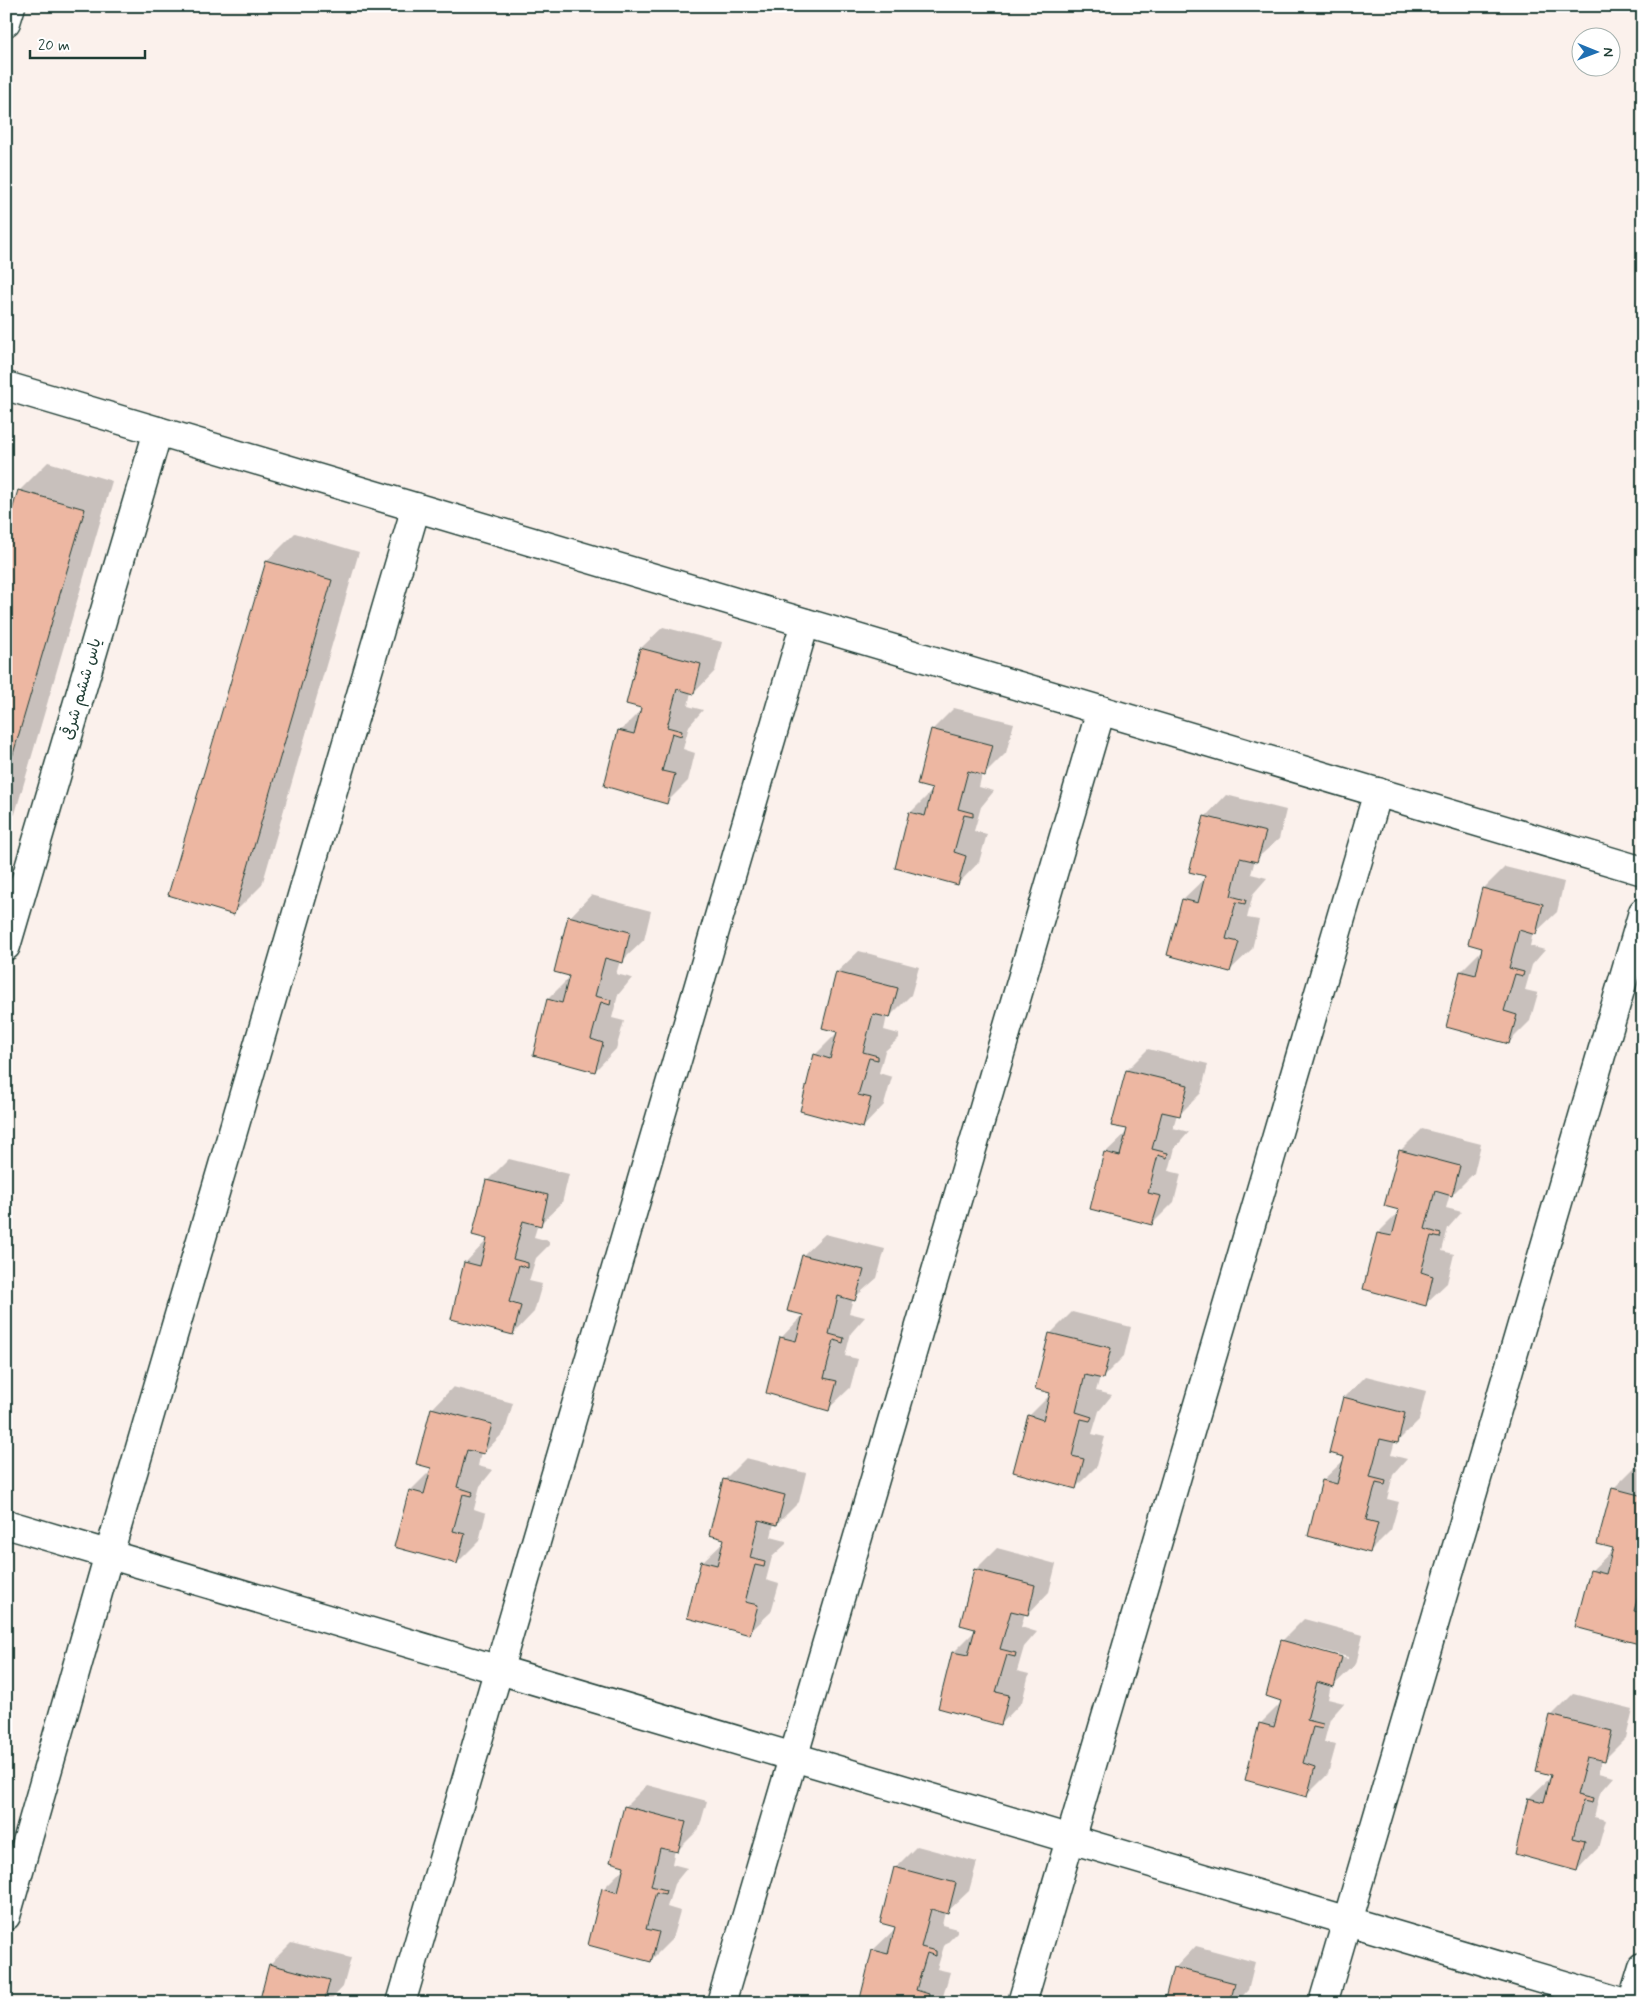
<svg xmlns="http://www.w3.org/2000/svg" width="1649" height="2009" font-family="Mynerve,'Playpen Sans Arabic',sans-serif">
  <rect width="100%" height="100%" fill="#fbf1ec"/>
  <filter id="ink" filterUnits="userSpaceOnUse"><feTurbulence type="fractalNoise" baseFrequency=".02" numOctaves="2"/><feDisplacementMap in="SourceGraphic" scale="10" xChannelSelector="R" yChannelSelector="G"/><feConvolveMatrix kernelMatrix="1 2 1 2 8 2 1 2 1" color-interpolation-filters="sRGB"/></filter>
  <g filter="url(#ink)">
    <!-- shadow -->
    <g fill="#0003" fill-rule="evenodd">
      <path d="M48,462L112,481L15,814L6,823V536L20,490Z"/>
      <path d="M295,533L359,552L262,885L234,913L267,561Z"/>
      <path d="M663,627L722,642L715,671L694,693L691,692L688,706L703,710L689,726L683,749L695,753L688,781L667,802L620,731L642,709V707L627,703L641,648Z"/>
      <path d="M954,708L1014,723L1006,753L985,774H982L979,787L994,791L981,807L974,831L987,834L979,862L958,884L911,812L932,791V730Z"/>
      <path d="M1226,795L1286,810L1279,839L1255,860L1251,874L1267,878L1253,894L1247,918L1259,920L1252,949L1230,970L1169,954L1183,899L1205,878V817Z"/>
      <path d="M1505,867L1564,882L1557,912L1535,933H1533L1530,946L1545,950L1532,965L1525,990L1538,993L1530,1021L1508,1043L1461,971L1483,949V889Z"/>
      <path d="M591,895L651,911L644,940L622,961H620L616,974L632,978L618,995L612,1018L624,1021L616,1049L595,1071L548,999L570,977V917Z"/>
      <path d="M859,951L919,967L911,995L889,1017L887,1016L884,1030L899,1034V1038L885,1051L879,1073L892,1077L884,1105L863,1127L815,1055L837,1033V972Z"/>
      <path d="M1148,1049L1208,1064L1201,1093L1180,1114H1177L1173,1128L1189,1132L1175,1148L1169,1171L1181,1174L1174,1202L1152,1224L1105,1153L1127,1132V1070Z"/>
      <path d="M1422,1129L1481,1144L1474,1173L1452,1195L1450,1194L1446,1208L1462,1212L1448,1228L1442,1251L1454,1254L1447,1283L1425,1304L1378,1233L1400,1211V1151Z"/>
      <path d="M509,1159L569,1174L562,1203L540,1224H538L534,1237L549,1241V1245L536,1258L529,1281L542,1284L534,1312L513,1334L452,1318L466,1262L489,1238L474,1234L488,1180Z"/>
      <path d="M825,1234L885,1249L877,1278L853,1299L849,1313L865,1317L851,1333L845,1356L858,1359L850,1388L828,1409L781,1338L804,1314L789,1310L803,1255Z"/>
      <path d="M1072,1312L1131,1327L1124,1356L1103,1377H1100L1096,1391L1112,1395L1099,1411L1092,1434L1105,1437L1097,1466L1075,1488L1029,1416L1051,1394V1333Z"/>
      <path d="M1366,1376L1426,1391L1419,1420L1397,1442L1395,1441L1391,1455L1407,1459L1393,1475L1387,1499L1399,1502L1391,1530L1370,1551L1323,1480L1345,1459L1344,1398Z"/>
      <path d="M453,1387L513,1403L505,1431L484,1453L481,1452L478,1466L493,1470L480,1486L474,1509L486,1513L479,1541L457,1563L410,1491L432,1469V1409Z"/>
      <path d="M746,1458L806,1473L799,1502L777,1524L774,1523L771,1537L786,1541V1544L772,1557L766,1580L779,1584L771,1612L749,1633L702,1562L725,1540L724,1480Z"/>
      <path d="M1635,1467L1643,1469V1638L1638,1642L1591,1571L1614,1549L1613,1489Z"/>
      <path d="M997,1548L1056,1564L1049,1592L1028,1614L1025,1613L1021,1627L1037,1632L1024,1647L1017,1671L1029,1674L1022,1702L1001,1724L953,1653L975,1631V1570Z"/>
      <path d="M1304,1619L1363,1635L1356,1664L1334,1685H1331L1328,1699L1344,1703L1330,1719L1324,1742L1336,1745L1328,1774L1307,1795L1260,1724L1282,1702V1641ZM1295,1643L1348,1657V1659L1295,1645Z"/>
      <path d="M1573,1694L1633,1709L1626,1738L1604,1760L1602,1759L1598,1773L1614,1777L1600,1793L1594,1817L1606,1820L1598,1848L1577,1870L1516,1853L1529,1798L1551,1777V1716Z"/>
      <path d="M647,1785L707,1801L699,1829L677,1851L675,1850L672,1864L687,1868L674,1884L667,1907L680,1911L672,1939L650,1961L603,1889L625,1867V1807Z"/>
      <path d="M917,1846L977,1862L969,1891L947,1912H945L942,1925L957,1929V1933L944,1946L937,1969L950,1972L942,2000L940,2003H860L873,1950L895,1929V1868Z"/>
      <path d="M291,1943L351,1958L343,1987L328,2003H260L270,1964Z"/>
      <path d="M1196,1946L1255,1962L1248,1990L1236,2003H1166L1175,1968Z"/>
    </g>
    <!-- building -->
    <g fill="#edb7a2" stroke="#1f3d34">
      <path d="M18,490L85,509L6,778V531Z"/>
      <path d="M266,561L332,580L234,915L168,895Z"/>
      <path d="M640,648L701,664L694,694L677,689L667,727L682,731L681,736L672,733L662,771L675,774L667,804L604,786L618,730L634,734L641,708L626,704Z"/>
      <path d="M931,729L993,745L985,776L968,771L958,809L973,813V817L964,815L954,852L966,856L958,885L895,868L909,812L925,816L932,789L917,785Z"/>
      <path d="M1204,816L1266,832L1257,862L1240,858L1231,896L1246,900L1245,904L1236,902L1226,939L1239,942L1230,972L1167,955L1182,899L1198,903L1205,876L1189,872Z"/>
      <path d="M1482,888L1543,904L1536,935L1519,930L1509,968L1524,972L1523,976L1515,974L1504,1011L1517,1015L1509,1044L1446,1027L1460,971L1476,975L1482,948L1468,944Z"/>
      <path d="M568,916L630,932L623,963L605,958L595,996L611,1000L610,1005L601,1002L591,1039L603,1043L595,1072L533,1055L547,999L562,1003L569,976L554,972Z"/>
      <path d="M836,972L898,988L890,1018L873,1014L863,1052L878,1056V1060L869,1058L858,1095L871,1098L863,1128L800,1111L814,1054L830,1059L837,1032L822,1028Z"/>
      <path d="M1126,1070L1188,1085L1180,1116L1162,1112L1152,1149L1168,1153L1167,1158L1158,1155L1148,1193L1161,1196L1152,1225L1090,1209L1104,1152L1120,1156L1127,1129L1111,1126Z"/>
      <path d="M1399,1150L1460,1166L1452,1196L1435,1191L1425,1229L1441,1234L1440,1238L1431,1236L1421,1272L1433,1276L1426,1306L1363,1289L1377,1233L1392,1236L1399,1210L1384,1206Z"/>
      <path d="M486,1180L548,1195L541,1226L523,1221L513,1259L528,1263V1268L519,1265L509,1302L521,1306L513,1335L451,1319L464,1262L480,1266L487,1239L472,1235Z"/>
      <path d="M802,1255L864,1270L855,1301L838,1296L829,1334L844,1338L843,1343L834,1340L824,1378L837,1381L829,1411L766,1393L780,1337L796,1341L803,1315L787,1311Z"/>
      <path d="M1049,1333L1111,1348L1103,1379L1085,1375L1076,1412L1092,1417L1090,1421L1081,1419L1072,1456L1084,1459L1076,1489L1013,1472L1028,1415L1043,1420L1050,1393L1035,1389Z"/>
      <path d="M1343,1397L1405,1413L1398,1443L1380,1439L1370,1477L1386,1481L1385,1485L1376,1483L1366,1520L1378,1523L1370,1553L1308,1536L1322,1480L1337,1484L1344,1457L1329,1453Z"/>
      <path d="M431,1408L492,1424L484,1454L467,1450L457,1487L473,1492L471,1496L463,1494L453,1531L465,1534L457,1564L394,1547L409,1490L424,1494L431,1468L416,1464Z"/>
      <path d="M723,1479L785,1495L777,1525L759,1520L750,1558L765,1562L764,1567L755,1565L745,1602L758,1605L750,1635L687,1618L701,1561L717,1565L724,1539L709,1535Z"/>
      <path d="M1612,1488L1643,1496V1551L1639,1567L1643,1568V1579L1634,1611L1643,1613V1629L1639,1644L1575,1627L1590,1570L1606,1574L1613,1548L1597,1544Z"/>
      <path d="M974,1569L1035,1585L1028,1615L1011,1611L1000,1649L1016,1653L1015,1657L1007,1655L996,1692L1009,1695L1001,1725L938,1708L952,1652L968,1655L975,1629L960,1625Z"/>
      <path d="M1281,1640L1342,1657L1334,1687L1317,1682L1307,1720L1323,1724L1322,1729L1313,1727L1303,1763L1315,1767L1307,1797L1245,1780L1259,1723L1274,1727L1281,1701L1266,1696Z"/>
      <path d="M1550,1715L1612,1731L1605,1761L1587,1757L1577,1795L1593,1799L1592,1803L1583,1801L1573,1838L1585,1841L1577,1871L1515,1854L1528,1798L1544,1802L1551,1775L1536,1771Z"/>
      <path d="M624,1806L686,1822L678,1852L660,1848L651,1886L666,1890L665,1894L656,1892L646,1929L659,1932L651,1962L588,1945L602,1888L618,1893L624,1866L610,1862Z"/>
      <path d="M894,1867L956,1883L948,1914L931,1909L921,1947L936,1951V1956L927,1953L916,1990L929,1994L927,2003H859L872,1950L888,1954L895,1927L880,1923Z"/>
      <path d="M269,1964L330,1980L324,2003H259Z"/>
      <path d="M1173,1967L1235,1983L1230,2003H1164Z"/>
    </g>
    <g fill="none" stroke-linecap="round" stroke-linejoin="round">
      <defs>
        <g id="minor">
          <path d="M6,22L11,6"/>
          <path d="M6,386L1643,871"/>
          <path d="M6,946L158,431"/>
          <path d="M6,1524L1625,2003"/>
          <path d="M6,1916L109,1554L416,507"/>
          <path d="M401,2003L805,623"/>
          <path d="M721,2003L1101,710"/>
          <path d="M1022,2003L1378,792"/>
          <path d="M1323,2003L1643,912"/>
          <path d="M1632,2003L1643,1967"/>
        </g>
      </defs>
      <!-- minor casing -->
      <use href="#minor" stroke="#1f3d34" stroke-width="31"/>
      <!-- minor -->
      <use href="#minor" stroke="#fff" stroke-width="28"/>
    </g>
  </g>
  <g text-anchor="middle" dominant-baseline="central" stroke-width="5" stroke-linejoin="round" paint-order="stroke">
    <!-- street labels -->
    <g font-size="16" fill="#1f3d34" stroke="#fff">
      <text transform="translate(82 689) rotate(-74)">یاس ششم شرقی</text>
    </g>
  </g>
  <!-- margin -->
  <rect width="1649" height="2009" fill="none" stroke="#fff" stroke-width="25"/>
  <rect x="12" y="12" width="1624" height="1984" fill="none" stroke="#1f3d34" stroke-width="2" filter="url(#ink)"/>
  <!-- north arrow -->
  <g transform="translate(1596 52) rotate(91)"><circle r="24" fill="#ffffff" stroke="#a5b1ae"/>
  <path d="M0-4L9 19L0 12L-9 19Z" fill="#1f6fb2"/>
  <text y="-8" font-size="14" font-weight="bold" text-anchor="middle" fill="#1f3d34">N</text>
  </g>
  <!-- scale -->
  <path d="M30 50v8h115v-8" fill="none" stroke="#1f3d34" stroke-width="2.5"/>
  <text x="38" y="50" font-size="15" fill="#1f3d34" stroke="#ffffff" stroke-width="4" paint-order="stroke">20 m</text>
</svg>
